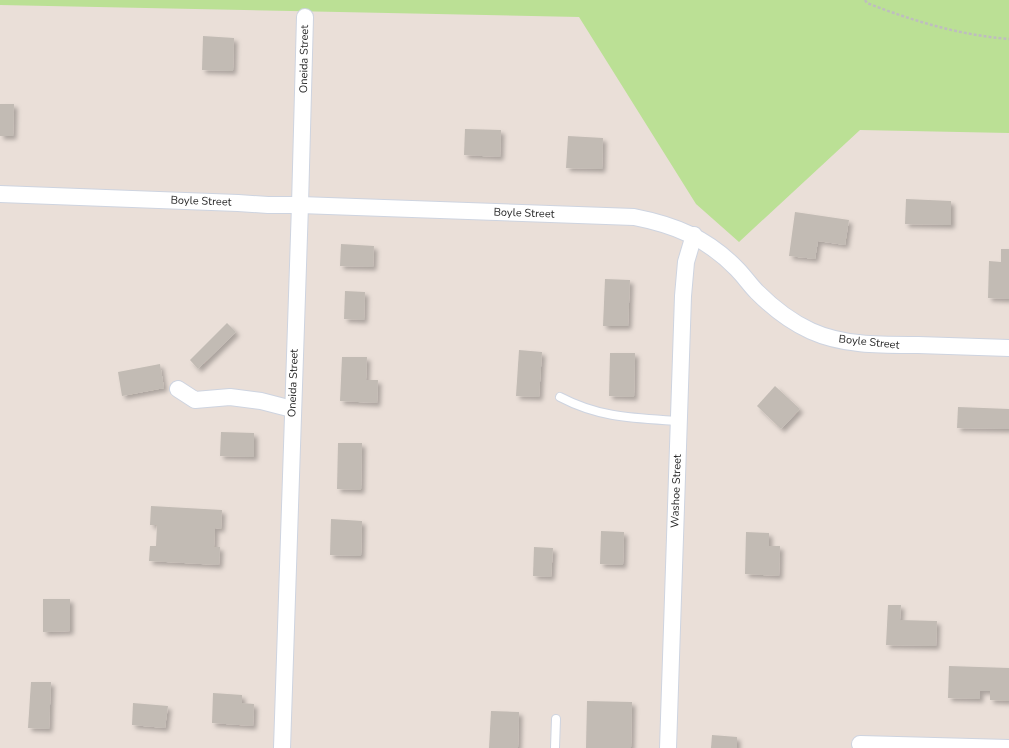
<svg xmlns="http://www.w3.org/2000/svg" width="1009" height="748" font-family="'Nunito Sans',sans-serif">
  <defs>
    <filter id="shadow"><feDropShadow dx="3.5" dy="3.5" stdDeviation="2" flood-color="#0004"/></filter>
  </defs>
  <rect width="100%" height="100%" fill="#eadfd8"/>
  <!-- green -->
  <path fill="#bbe095" d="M0,0H1009V133L860,130L739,242L696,204L579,17L0,5Z"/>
  <!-- building -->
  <g fill="#c2bbb4" filter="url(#shadow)">
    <path d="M203,36L234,38L233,71L202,70Z"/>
    <path d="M0,104H14L13,136H0Z"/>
    <path d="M465,129L501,130L500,157L464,155Z"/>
    <path d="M568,136L603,138L602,169L566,168Z"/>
    <path d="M906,199L951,201V225L905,224Z"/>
    <path d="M795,212L849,220L845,245L818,241L815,259L789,256Z"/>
    <path d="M341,244L374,246L373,267L340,266Z"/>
    <path d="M1001,249H1009V299L988,298L989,261L1001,262Z"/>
    <path d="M605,279L630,280L628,326H603Z"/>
    <path d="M345,291L365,292L364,320L344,319Z"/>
    <path d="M227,323L236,332L198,369L190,360Z"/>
    <path d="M519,350L542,352L539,397L516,396Z"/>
    <path d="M610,353H635L634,397L609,396Z"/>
    <path d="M342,357H367L366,380H378L377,403L340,401Z"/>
    <path d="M160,364L164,388L122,396L118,372Z"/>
    <path d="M775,386L800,409L781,429L757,406Z"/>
    <path d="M958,407L1009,409V429L957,428Z"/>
    <path d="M221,432L254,433V457L220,456Z"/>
    <path d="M338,443H362L361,490L337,489Z"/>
    <path d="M151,506L222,510L221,529L215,528L214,547H220L219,565L149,561L150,546H156L157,525H150Z"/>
    <path d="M331,519L362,521L361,556L330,555Z"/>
    <path d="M601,531L624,532L623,565L600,564Z"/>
    <path d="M746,532L769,533V546H780L779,576L745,574Z"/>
    <path d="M534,547L553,548L551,577L533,576Z"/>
    <path d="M43,599H70V631L43,632Z"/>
    <path d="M888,605H901L900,620L937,621L936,646L886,645Z"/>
    <path d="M949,666L1009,668V701L990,700V691H980V699L948,698Z"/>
    <path d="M31,682H51L49,729L28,728Z"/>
    <path d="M213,693L242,695V703L254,704L253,726L212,723Z"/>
    <path d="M587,701L632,702L631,748H586Z"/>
    <path d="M133,703L168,706L165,728L132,725Z"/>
    <path d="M491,711L519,712L518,748H489Z"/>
    <path d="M712,735L737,737V748H711Z"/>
  </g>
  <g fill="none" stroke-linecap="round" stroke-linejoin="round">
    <defs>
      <g id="lane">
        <path d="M560,397C600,418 634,418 679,421"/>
        <path d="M555,748L556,719"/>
      </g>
      <g id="street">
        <path d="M0,194L238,203L268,205H300L634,217C675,225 707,238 737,269C744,276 750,285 757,292C772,307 791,322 811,331C844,346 883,345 918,345C948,346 979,347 1009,348"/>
        <path d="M178,389L195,400L230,397L261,401L292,409"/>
        <path d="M860,744L1009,748"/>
        <path d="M282,748L300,205L305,17"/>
        <path d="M668,748L683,296L686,262L694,235"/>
      </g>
    </defs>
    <!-- lane casing -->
    <use href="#lane" stroke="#ced4e0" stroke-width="10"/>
    <!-- street casing -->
    <use href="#street" stroke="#ced4e0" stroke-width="18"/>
    <!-- path -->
    <path stroke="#bebebe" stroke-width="2.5" stroke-dasharray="3 2" stroke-linecap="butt" d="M865,0L867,3C913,21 959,35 1009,39"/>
    <!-- lane -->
    <use href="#lane" stroke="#fff" stroke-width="8"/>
    <!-- street -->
    <use href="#street" stroke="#fff" stroke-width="16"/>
  </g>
  <g text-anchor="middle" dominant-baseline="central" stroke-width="3" stroke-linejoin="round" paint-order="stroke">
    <!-- street labels -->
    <g font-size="11" fill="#272727" stroke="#fff">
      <text transform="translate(304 59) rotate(-89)">Oneida Street</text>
      <text transform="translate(201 201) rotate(2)">Boyle Street</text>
      <text transform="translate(524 213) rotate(2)">Boyle Street</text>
      <text transform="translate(869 342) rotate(6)">Boyle Street</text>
      <text transform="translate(293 383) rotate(-88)">Oneida Street</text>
      <text transform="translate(676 491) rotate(-88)">Washoe Street</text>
    </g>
  </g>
</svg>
